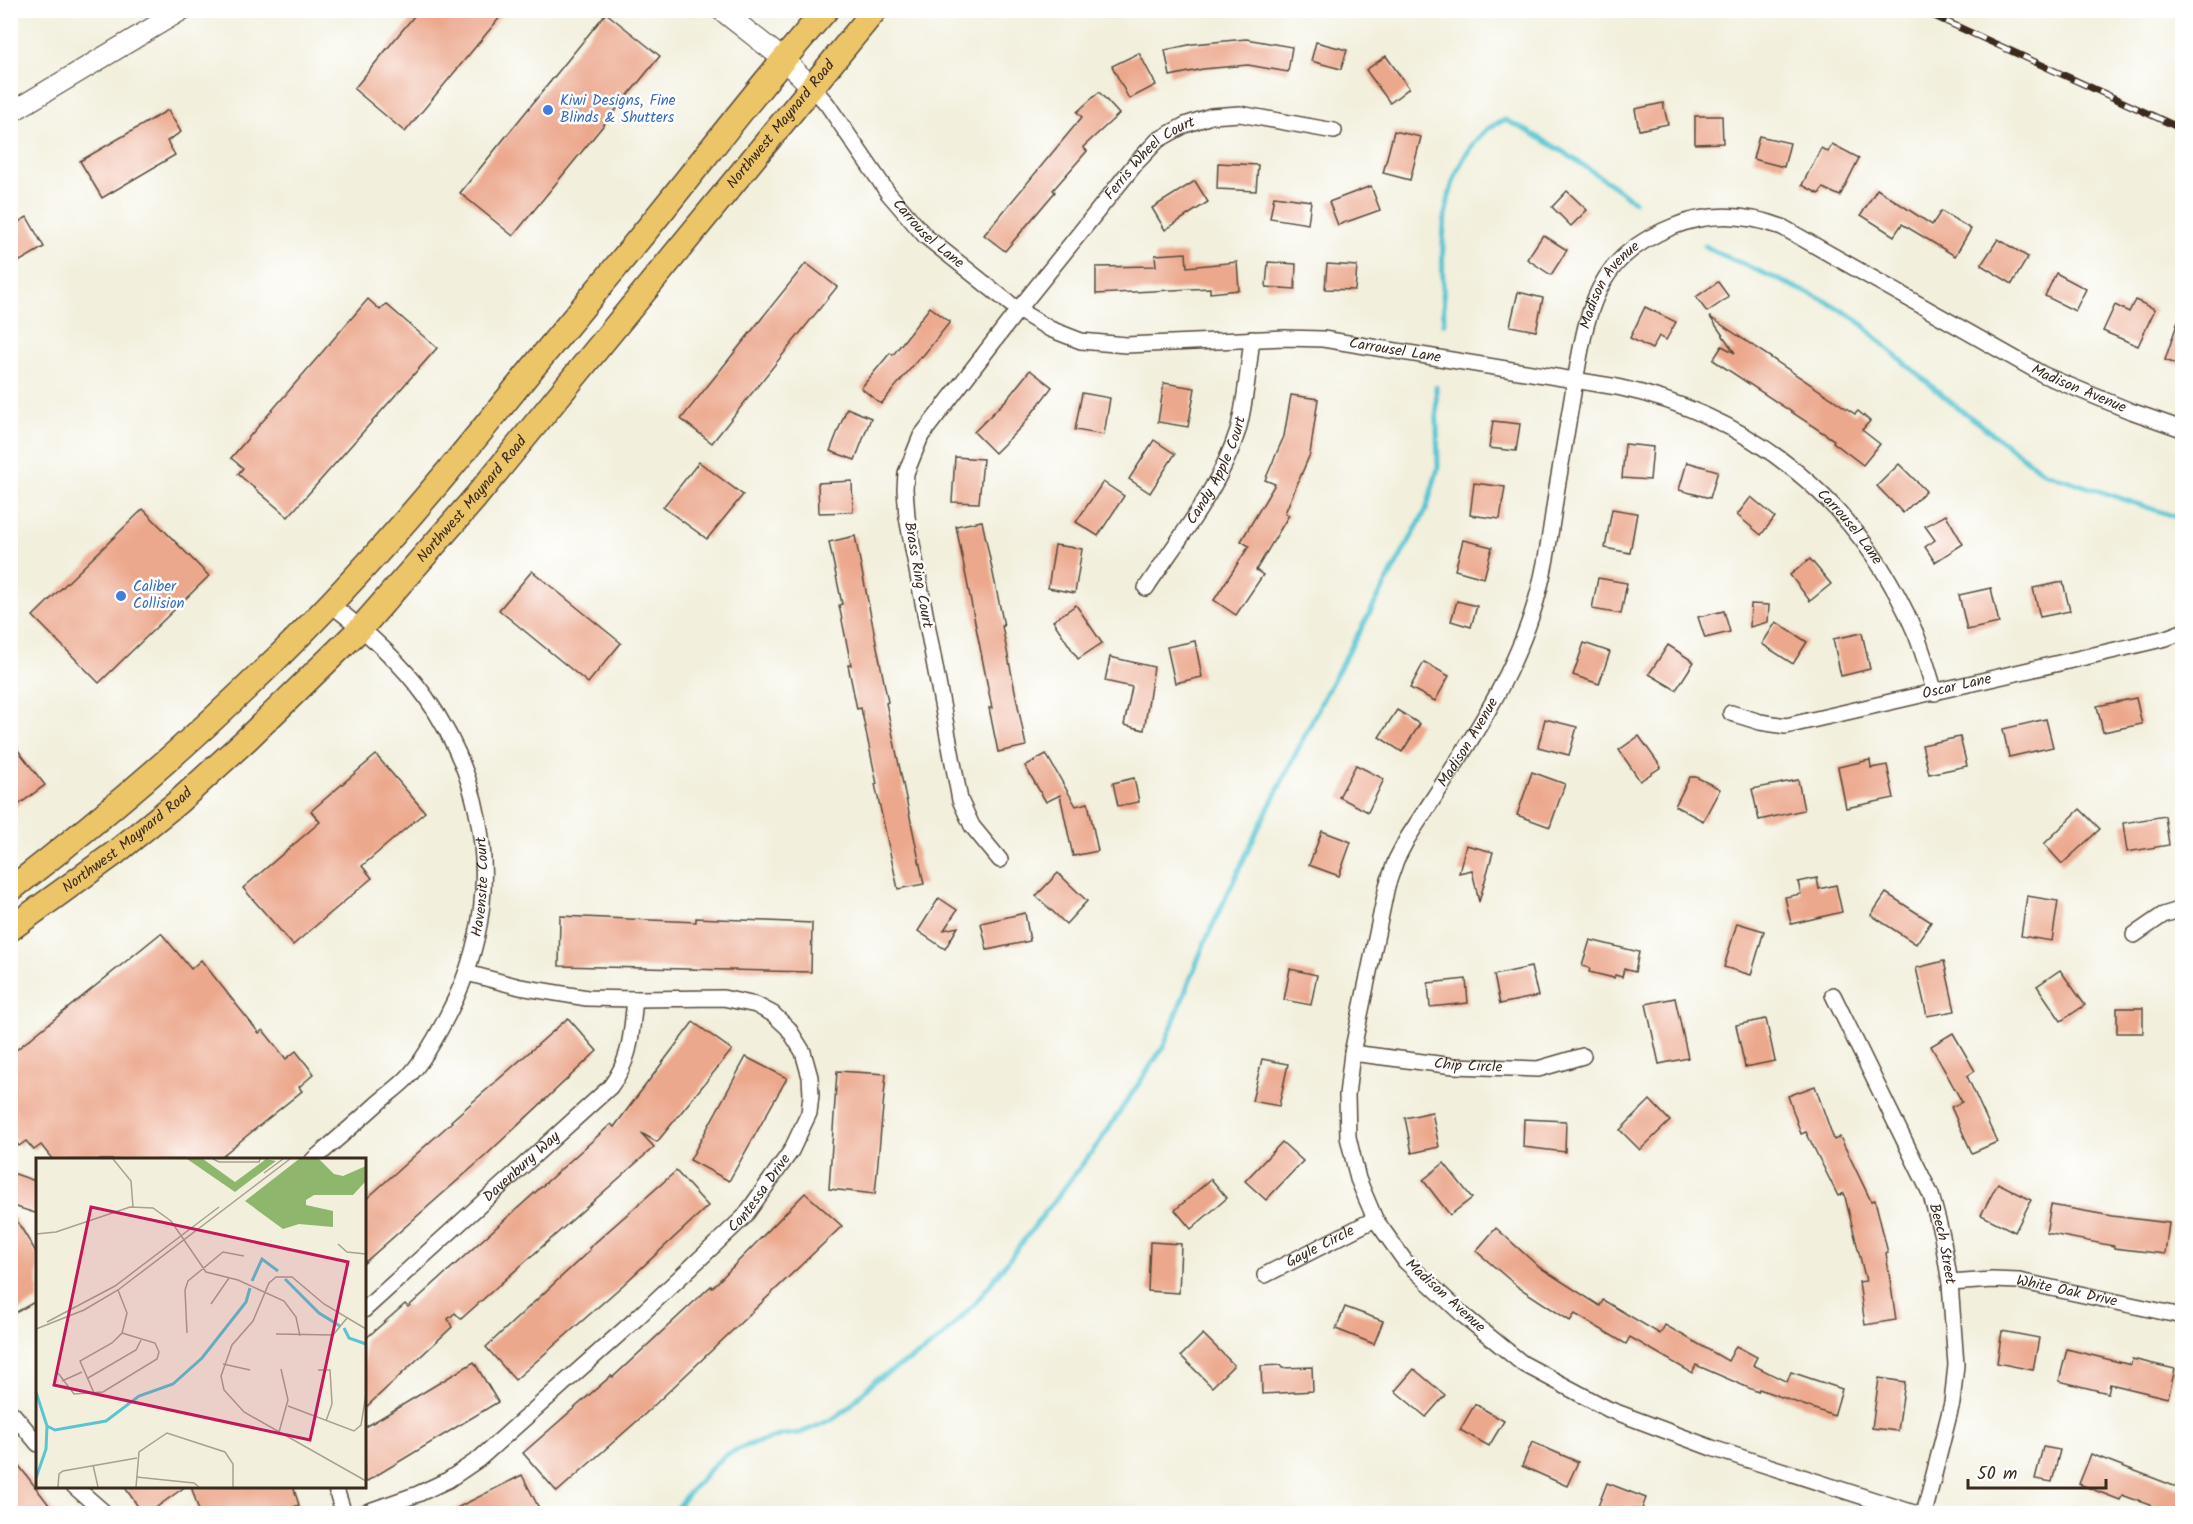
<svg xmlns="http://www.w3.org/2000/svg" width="2193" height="1524" font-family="Kalam,sans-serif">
  <rect width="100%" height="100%" fill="#fff"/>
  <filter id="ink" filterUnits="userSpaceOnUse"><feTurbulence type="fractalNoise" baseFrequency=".0167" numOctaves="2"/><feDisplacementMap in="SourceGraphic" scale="12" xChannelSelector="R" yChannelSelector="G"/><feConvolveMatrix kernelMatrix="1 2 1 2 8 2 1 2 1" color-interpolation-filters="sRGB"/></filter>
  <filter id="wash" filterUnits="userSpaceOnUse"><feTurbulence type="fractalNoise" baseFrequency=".008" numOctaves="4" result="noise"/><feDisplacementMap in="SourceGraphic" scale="24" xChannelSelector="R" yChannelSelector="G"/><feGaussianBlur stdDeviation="1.35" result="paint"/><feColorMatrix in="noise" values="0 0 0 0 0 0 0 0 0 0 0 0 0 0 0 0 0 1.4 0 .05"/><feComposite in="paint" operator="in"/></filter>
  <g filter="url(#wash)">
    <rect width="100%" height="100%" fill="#f2efdc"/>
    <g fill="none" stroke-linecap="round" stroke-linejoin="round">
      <!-- stream -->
      <g stroke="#59c5d1" stroke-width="5">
        <path d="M1705,246L1716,252L1826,301L1855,318L1894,354L1953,404L2043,472L2182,519"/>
        <path d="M1444,324C1443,259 1433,180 1485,131C1490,126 1499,123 1505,120C1552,141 1593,172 1634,201"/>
        <path d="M672,1514L685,1497L714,1465L726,1455L745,1446L782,1435L800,1433L833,1419L847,1409L874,1381L923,1352L942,1337L977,1301L1098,1144L1164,1046L1204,944L1257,831L1327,691L1426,510L1438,468L1436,387"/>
      </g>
    </g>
    <g id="blocks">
      <!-- building -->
      <g fill="#eca88d">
        <path d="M419,10H506L405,132L354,89Z"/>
        <path d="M606,13L660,56L513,236L460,193Z"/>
        <path d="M1246,39L1292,47L1288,72L1248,65L1203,69L1170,76L1165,50L1193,44Z"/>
        <path d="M1316,42L1347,50L1341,69L1311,61Z"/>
        <path d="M1139,53L1156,85L1129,99L1112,66Z"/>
        <path d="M1386,56L1409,88L1390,103L1366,70Z"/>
        <path d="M1099,92L1119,114L1083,147L1087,151L1053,190L1055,192L1005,251L984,235L1082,117L1077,112Z"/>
        <path d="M1663,103L1668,124L1639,130L1635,109Z"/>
        <path d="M168,110L181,132L167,141L175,155L102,198L80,161Z"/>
        <path d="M1695,116H1722L1723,143L1695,144Z"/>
        <path d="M1394,131L1421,137L1410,180L1383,173Z"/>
        <path d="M1759,136L1790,143L1784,167L1753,159Z"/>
        <path d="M1832,144L1859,158L1840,196L1823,188L1819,194L1802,185L1821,148L1828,152Z"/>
        <path d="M1218,163L1258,165L1256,191L1217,189Z"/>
        <path d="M1195,181L1208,202L1165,230L1152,208Z"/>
        <path d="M1371,186L1380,210L1338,225L1329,202Z"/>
        <path d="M1877,189L1932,225L1941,211L1971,229L1955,256L1902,224L1894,236L1861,215Z"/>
        <path d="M1567,191L1587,210L1571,226L1552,207Z"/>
        <path d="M1274,196L1311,201L1308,224L1270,218Z"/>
        <path d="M27,217L44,247L10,267V227Z"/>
        <path d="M1543,235L1567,250L1551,275L1527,259Z"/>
        <path d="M1998,239L2028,257L2012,284L1981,265Z"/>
        <path d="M1186,253L1187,267L1237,262L1239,290L1210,293V288L1096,294V267L1156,266L1155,255Z"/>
        <path d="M1268,262L1296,264L1295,289L1266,287Z"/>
        <path d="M806,263L837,287L712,443L681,419Z"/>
        <path d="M1327,264L1357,266L1355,290L1325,289Z"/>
        <path d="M2056,273L2086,289L2075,311L2045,296Z"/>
        <path d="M1718,282L1729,297L1707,312L1696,297Z"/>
        <path d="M1518,292L1543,298L1536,331L1510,326Z"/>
        <path d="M368,299L380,310L386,304L437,348L288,517L238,474L243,468L231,458Z"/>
        <path d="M2135,300L2155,309L2138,346L2103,331L2115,305L2129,312Z"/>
        <path d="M930,307L950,322L922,357L921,356L881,404L861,388L890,353L893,355Z"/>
        <path d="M1645,307L1676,322L1666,340L1659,336L1652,349L1630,338Z"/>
        <path d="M2180,315L2182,316V366L2165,360Z"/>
        <path d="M1710,317L1855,414L1858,411L1870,421L1862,430L1880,444L1863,465L1833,442L1834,440L1713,360L1722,346L1735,353Z"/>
        <path d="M1030,370L1052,387L1023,425L995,453L974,432L1007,399Z"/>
        <path d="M1164,383L1195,388L1188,427L1158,422Z"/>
        <path d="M1082,393L1110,398L1104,435L1075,430Z"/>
        <path d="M1291,395L1318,399L1310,454L1285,513L1289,515L1256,570L1263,575L1236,615L1214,600L1249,546L1241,541L1275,484L1265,480L1284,436Z"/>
        <path d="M847,408L871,418L855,460L830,451Z"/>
        <path d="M1493,421L1520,424L1516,451L1489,448Z"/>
        <path d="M1154,440L1175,454L1150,493L1129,479Z"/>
        <path d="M1625,444L1653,447L1650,480L1622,478Z"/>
        <path d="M955,457L983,459L979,503L952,502Z"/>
        <path d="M699,462L743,495L707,539L663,507Z"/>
        <path d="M1687,462L1718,471L1710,498L1679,490Z"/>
        <path d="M1899,464L1926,491L1903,513L1877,486Z"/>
        <path d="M852,481L853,512L819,513L818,483Z"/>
        <path d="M1103,482L1124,496L1098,536L1076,522Z"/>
        <path d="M1474,483L1505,487L1500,519L1470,515Z"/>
        <path d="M1751,497L1775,517L1761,535L1737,515Z"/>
        <path d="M143,509L209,576L99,683L33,616Z"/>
        <path d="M1612,509L1637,513L1630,553L1605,548Z"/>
        <path d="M1946,515L1963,544L1935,562L1925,547L1935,540L1925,526Z"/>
        <path d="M982,521L1004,626H1002L1026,746L998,752L989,708H992L956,526Z"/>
        <path d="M855,536L888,702L886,703L924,884L898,889L875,784H877L861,708L857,709L848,665H851L839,605L842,604L829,542Z"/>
        <path d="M1463,540L1492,547L1484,578L1455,570Z"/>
        <path d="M1055,545L1082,549L1075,593L1048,588Z"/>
        <path d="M1810,559L1831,584L1810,601L1790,575Z"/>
        <path d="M532,571L621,643L588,683L499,610Z"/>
        <path d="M1598,578L1627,583L1621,614L1592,609Z"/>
        <path d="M2063,582L2070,611L2040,617L2033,588Z"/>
        <path d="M1991,588L1999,623L1967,630L1959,595Z"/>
        <path d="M1457,601L1477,606L1471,627L1451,621Z"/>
        <path d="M1751,604L1769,605L1768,622L1750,627Z"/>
        <path d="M1076,605L1102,643L1078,659L1053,621Z"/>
        <path d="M1724,611L1730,632L1705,638L1698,617Z"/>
        <path d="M1776,622L1807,642L1793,664L1762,644Z"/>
        <path d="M1862,633L1870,669L1841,676L1833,639Z"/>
        <path d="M1195,641L1202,677L1175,683L1167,647Z"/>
        <path d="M1584,643L1610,652L1599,684L1573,675Z"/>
        <path d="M1668,645L1694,662L1676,690L1649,674Z"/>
        <path d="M1110,657L1154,667L1144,730L1124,725L1132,687L1105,681Z"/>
        <path d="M1424,662L1449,676L1435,701L1410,688Z"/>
        <path d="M2136,698L2142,724L2103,732L2097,706Z"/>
        <path d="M1397,710L1420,724L1402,752L1379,737Z"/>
        <path d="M1545,719L1577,727L1569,755L1538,747Z"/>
        <path d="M2046,719L2053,747L2009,757L2003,729Z"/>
        <path d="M1639,736L1661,767L1640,781L1619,750Z"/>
        <path d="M1960,737L1967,766L1929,774L1922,745Z"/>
        <path d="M10,740L45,785L10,811Z"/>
        <path d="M1046,754L1076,806L1088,803L1098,851L1073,856L1060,795L1046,802L1025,766Z"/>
        <path d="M376,755L425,812L362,866L372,878L293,945L243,888L320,822L311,811Z"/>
        <path d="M1870,760L1871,768L1887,765L1894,798L1846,808L1838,767Z"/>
        <path d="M1356,765L1384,779L1368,812L1339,797Z"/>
        <path d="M1532,772L1565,784L1550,827L1517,815Z"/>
        <path d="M1690,777H1696L1720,789L1703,821L1675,806Z"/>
        <path d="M1134,778L1139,802L1118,806L1113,783Z"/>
        <path d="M1798,780L1804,810L1759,820L1752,789Z"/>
        <path d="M2080,809L2100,829L2062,864L2044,844Z"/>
        <path d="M2165,816L2169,845L2127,852L2123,823Z"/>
        <path d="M1322,831L1351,842L1339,876L1309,865Z"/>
        <path d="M1466,845L1493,852L1479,902L1472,870L1459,873Z"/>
        <path d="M1058,873L1087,901L1066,924L1036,896Z"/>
        <path d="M1817,878L1819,889L1836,885L1842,912L1791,924L1785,897L1801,894L1798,882Z"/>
        <path d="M1886,893L1931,922L1916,944L1871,915Z"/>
        <path d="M2027,896L2058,901L2052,941L2021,936Z"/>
        <path d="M939,898L957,910L944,930L958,927L945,949L918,931Z"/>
        <path d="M1025,913L1030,941L987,950L981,923Z"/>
        <path d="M560,916L696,922V918L812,923L811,972L559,966Z"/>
        <path d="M1737,923L1764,931L1751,975L1724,967Z"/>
        <path d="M161,933L191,969L201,960L259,1033L263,1030L286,1059L296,1051L314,1074L299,1087L302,1091L217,1160H53L41,1145L34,1150L26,1141L19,1146L10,1135V1055Z"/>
        <path d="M1590,940L1639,952L1635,972L1624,969L1622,977L1615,975L1614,978L1589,972L1590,968L1582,966Z"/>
        <path d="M1944,961L1955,1011L1927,1016L1916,968Z"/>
        <path d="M1531,967L1538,996L1500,1004L1494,975Z"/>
        <path d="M1290,969L1317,975L1311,1005L1284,1000Z"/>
        <path d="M2060,970L2085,1005L2061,1021L2037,986Z"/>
        <path d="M1466,979L1468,1003L1430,1007L1428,983Z"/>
        <path d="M1675,998L1688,1058L1659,1064L1646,1004Z"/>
        <rect x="2117" y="1008" width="26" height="25"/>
        <path d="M568,1018L597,1051L483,1158L364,1263V1201L452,1122L451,1121Z"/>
        <path d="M1766,1019L1775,1061L1745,1067L1736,1025Z"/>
        <path d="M693,1022L732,1050L657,1142L641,1133L654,1147L461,1319L455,1313L448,1319L452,1327L364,1409V1340L405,1304L408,1307L611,1124L614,1127Z"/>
        <path d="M1953,1033L1975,1071L1967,1076L1997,1142L1972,1153L1951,1107L1962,1102L1931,1046Z"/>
        <path d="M746,1057L787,1078L729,1181L690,1160Z"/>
        <path d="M1262,1059L1288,1064L1279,1106L1252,1101Z"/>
        <path d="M837,1071L886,1074L875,1194L829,1189Z"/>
        <path d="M1815,1086L1834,1140L1840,1137L1871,1201L1875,1200L1888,1253H1886L1896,1320L1865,1325L1859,1282L1866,1281L1844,1193L1838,1196L1806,1132L1801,1134L1788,1096Z"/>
        <path d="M1650,1100L1670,1121L1640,1150L1620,1130Z"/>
        <path d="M1432,1112L1439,1147L1412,1153L1405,1118Z"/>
        <path d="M1524,1119L1566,1121L1565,1152L1523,1147Z"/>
        <path d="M1282,1142L1303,1161L1266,1200L1245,1181Z"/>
        <path d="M1444,1163L1472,1198L1450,1215L1423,1180Z"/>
        <path d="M676,1171L708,1206L623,1285L515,1380L486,1347L590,1250L589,1248Z"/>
        <path d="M10,1172L38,1182V1214L10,1205Z"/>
        <path d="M1211,1179L1227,1198L1191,1229L1175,1210Z"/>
        <path d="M1998,1183L2031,1200L2015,1232L1981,1215Z"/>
        <path d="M805,1193L842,1226L645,1414L557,1492L523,1453L611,1376L613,1377L711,1286L712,1288Z"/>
        <path d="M2051,1205L2112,1216L2169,1223L2165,1254L2114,1248V1246L2046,1233Z"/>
        <path d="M10,1210L38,1255V1300L10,1316Z"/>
        <path d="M1496,1228L1539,1267L1600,1306L1603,1300L1660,1334L1665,1325L1728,1361L1736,1346L1757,1357L1753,1365L1787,1382L1791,1372L1842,1389L1834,1416L1759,1389L1758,1392L1696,1365L1692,1373L1630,1337L1626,1344L1575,1314L1570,1321L1518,1287L1476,1251Z"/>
        <path d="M1150,1242L1181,1244L1179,1293L1148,1291Z"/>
        <path d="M1345,1307L1383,1321L1374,1344L1336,1329Z"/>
        <path d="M2002,1331L2039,1338L2033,1370L1997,1363Z"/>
        <path d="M1203,1334L1234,1365L1212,1387L1181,1356Z"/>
        <path d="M2067,1349L2131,1365L2132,1359L2175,1369L2168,1398L2110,1384L2108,1393L2059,1381Z"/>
        <path d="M474,1362L498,1402L364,1483V1428Z"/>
        <path d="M1281,1365L1282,1368L1312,1367L1313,1391L1262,1394L1261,1366Z"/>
        <path d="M1414,1369L1445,1395L1426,1417L1395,1391Z"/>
        <path d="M1879,1378L1905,1382L1898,1431L1872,1428Z"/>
        <path d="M1475,1404L1504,1421L1489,1446L1460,1430Z"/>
        <path d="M1532,1442L1578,1462L1567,1486L1522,1466Z"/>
        <path d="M2043,1447L2060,1450L2052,1482L2035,1479Z"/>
        <path d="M10,1454L56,1514H10Z"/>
        <path d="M2091,1454L2182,1489V1514H2174L2122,1495L2120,1500L2079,1484Z"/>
        <path d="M522,1475L542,1514H445Z"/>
        <path d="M1607,1483L1646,1498L1640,1514H1608L1597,1509Z"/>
        <path d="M124,1486H186L147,1514H143Z"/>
        <path d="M191,1486H293L299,1505L275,1514H200Z"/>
      </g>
    </g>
  </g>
  <g filter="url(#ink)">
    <use href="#blocks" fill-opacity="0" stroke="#56483a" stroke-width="1.5"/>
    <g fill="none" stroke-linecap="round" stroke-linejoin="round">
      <defs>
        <g id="minor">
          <path id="s1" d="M812,87L827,104L888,193L925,236L1018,310L1050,329L1081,341L1126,345L1284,338L1323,339L1617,387C1754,416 1860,503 1915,632C1923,651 1929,673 1935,693"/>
          <path id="s2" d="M1146,588C1179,538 1220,488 1238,430C1246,401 1248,369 1252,339"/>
          <path id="s3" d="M1731,713L1760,722L1786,726L2120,649L2166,638L2182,632"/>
          <path id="s4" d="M1000,860L972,826L960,800L907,517L905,489L906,473L921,436L1018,310L1136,163L1158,140L1185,125L1211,116L1240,114L1334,131"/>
          <path d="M2134,935L2163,915L2182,909"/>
          <path id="s5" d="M1833,995L1931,1195L1942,1236L1950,1283L1956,1365L1952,1403L1924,1514"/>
          <path id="s6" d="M1352,1053L1454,1066L1538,1069L1583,1056"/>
          <path id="s7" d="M313,1160C335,1141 357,1122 378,1103C388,1094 400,1086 409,1076C429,1053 443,1025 456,998C502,897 489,786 425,696C399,660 365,630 330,604"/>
          <path id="s8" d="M1265,1275L1375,1219"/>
          <path id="s9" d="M1950,1283L1992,1280L2019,1281L2182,1316"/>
          <path id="s10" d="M364,1310L610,1087C632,1058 631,1034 635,999"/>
          <path d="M13,1414L38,1444"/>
          <path d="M74,1486L106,1514"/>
          <path d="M335,1486L344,1514"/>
          <path id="s11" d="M361,1514L418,1494L448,1480L479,1459L636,1319L744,1217L791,1151L809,1113L811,1095L810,1077L803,1052L788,1028L773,1014L756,1005L723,998L635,999L587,998L520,987L467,973"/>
          <path id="s12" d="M1917,1514L1712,1448L1608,1409L1522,1363L1463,1315L1405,1261L1375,1219L1358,1179L1348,1137L1347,1095L1352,1053L1387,886L1396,860L1407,839C1453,767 1505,696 1532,614C1545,575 1550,535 1556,494C1562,459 1568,423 1574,387C1581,350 1585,312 1605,279C1620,254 1645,238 1672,227C1708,212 1746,214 1782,227L2044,375L2128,410L2182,429"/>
        </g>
        <g id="tertiary">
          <path d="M721,10L783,59L812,87"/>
          <path d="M10,113L182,10"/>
        </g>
        <g id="primary">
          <path d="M10,890C134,794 253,689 359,573C419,508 475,439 531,370C575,316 621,262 665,207C718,141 769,74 826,10"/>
          <path id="s13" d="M10,929L115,853L178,802L246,740L361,628L475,498L875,10"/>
        </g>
      </defs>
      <!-- minor casing -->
      <use href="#minor" stroke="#56483a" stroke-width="18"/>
      <!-- tertiary casing -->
      <use href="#tertiary" stroke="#56483a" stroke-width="22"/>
      <!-- primary casing -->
      <use href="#primary" stroke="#56483a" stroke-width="27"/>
      <!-- minor -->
      <use href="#minor" stroke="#fff" stroke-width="15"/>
      <!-- tertiary -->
      <use href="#tertiary" stroke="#fff" stroke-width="20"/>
      <!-- primary -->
      <use href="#primary" stroke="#edc569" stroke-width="24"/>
      <defs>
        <path id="rail" d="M1921,10L2182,129"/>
      </defs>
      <!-- rail casing -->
      <use href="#rail" stroke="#3b2a1e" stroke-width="7"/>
      <!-- rail -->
      <use href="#rail" stroke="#fff" stroke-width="4.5" stroke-dasharray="14" stroke-linecap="butt"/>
    </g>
  </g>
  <!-- markers -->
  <g fill="#3f7fe0" stroke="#fff" stroke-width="2">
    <circle cx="548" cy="110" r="6"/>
    <circle cx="121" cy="596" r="6"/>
  </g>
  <g text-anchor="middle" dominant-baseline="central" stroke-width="5" stroke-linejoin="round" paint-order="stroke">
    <!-- shop labels -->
    <g font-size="15" fill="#366cbe" stroke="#fff" text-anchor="start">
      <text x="560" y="101">Kiwi Designs, Fine<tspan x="560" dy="17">Blinds &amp; Shutters</tspan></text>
      <text x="133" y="587">Caliber<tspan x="133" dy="17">Collision</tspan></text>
    </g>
    <!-- street labels -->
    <g font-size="15" fill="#3b2a1e" stroke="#fff">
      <text stroke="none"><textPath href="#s13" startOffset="1119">Northwest Maynard Road</textPath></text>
      <text stroke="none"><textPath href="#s4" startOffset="806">Ferris Wheel Court</textPath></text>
      <text stroke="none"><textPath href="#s1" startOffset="188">Carrousel Lane</textPath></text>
      <text stroke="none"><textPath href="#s12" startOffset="1623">Madison Avenue</textPath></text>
      <text stroke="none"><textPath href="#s1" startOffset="692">Carrousel Lane</textPath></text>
      <text stroke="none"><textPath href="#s12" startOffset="2163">Madison Avenue</textPath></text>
      <text stroke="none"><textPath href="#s2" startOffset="138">Candy Apple Court</textPath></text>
      <text stroke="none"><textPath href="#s13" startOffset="633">Northwest Maynard Road</textPath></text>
      <text stroke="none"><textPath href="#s1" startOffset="1194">Carrousel Lane</textPath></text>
      <text transform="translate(918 575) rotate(80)">Brass Ring Court</text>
      <text stroke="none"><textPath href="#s3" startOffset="232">Oscar Lane</textPath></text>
      <text stroke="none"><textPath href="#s12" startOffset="1138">Madison Avenue</textPath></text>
      <text stroke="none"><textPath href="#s13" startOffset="147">Northwest Maynard Road</textPath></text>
      <text stroke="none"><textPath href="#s7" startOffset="334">Havensite Court</textPath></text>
      <text stroke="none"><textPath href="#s6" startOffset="117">Chip Circle</textPath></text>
      <text stroke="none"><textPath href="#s10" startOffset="213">Davenbury Way</textPath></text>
      <text stroke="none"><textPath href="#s11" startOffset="518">Contessa Drive</textPath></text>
      <text stroke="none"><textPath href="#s5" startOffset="273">Beech Street</textPath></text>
      <text stroke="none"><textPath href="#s8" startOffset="62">Gayle Circle</textPath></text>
      <text stroke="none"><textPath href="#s9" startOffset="118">White Oak Drive</textPath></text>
      <text transform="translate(1445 1296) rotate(42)">Madison Avenue</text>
    </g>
  </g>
  <!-- overview -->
  <g transform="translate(36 1158)">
    <rect width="330" height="330" fill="#f2efdc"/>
    <path d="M151,1H167L199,24L230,1L240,3L199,34ZM263,1H283L298,16L307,18L330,8V23L317,37H278L270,42V47L297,53V69L263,66L247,71L209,43Z" fill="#8eb66d"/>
    <path fill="none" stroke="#59c5d1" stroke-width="3" d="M249,121L283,155L304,168M216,123L226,101L242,113M308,170L313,180L330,186M0,234L11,268L10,291L0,320M11,268L19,272L70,263L103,238L137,226L166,200L210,144L214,130"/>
    <path fill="none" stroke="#a9a090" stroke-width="1.5" d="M77,1L95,23L97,49M177,1L183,4H223L224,1M228,15L247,1M0,76L20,74L94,49L117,50L135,63L170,114L202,122L248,143L260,159L264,178M302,86L311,94L330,96M175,146L193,120M11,164L79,128L183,49M0,171L48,152L82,132L254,1M330,171L288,146L256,119H240L233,125L217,163L196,187L185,218L188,232L208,254L330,323M151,175L149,132L152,123L187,94L208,98M240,176L297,177L311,160M187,206L214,212M282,212H294L296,246L290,263M22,215L38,236L67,234L121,201L123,194L119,185L86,175M52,220L100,192L105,182M26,223L46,214M58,235L44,203L76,185L86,175L91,155L82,132M252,248L318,273L325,267L330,236M243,274L252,242L245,211M57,307L62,329M100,319L158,325L163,329M22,329L23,316L27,313L101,300M100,329L103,294L131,275L189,294L197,306V329"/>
    <path fill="#c2185b" fill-opacity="0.15" stroke="#c2185b" stroke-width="3" d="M55,49L312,104L274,282L18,227Z"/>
    <rect width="330" height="330" fill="none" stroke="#3b2a1e" stroke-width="3"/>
  </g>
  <!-- margin -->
  <rect width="2193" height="1524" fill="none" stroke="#fff" stroke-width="36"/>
  <!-- scale -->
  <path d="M1968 1479v9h138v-9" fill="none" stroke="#3b2a1e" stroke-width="3"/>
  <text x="1977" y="1479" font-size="18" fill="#3b2a1e" stroke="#ffffff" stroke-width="4.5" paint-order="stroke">50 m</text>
</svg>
